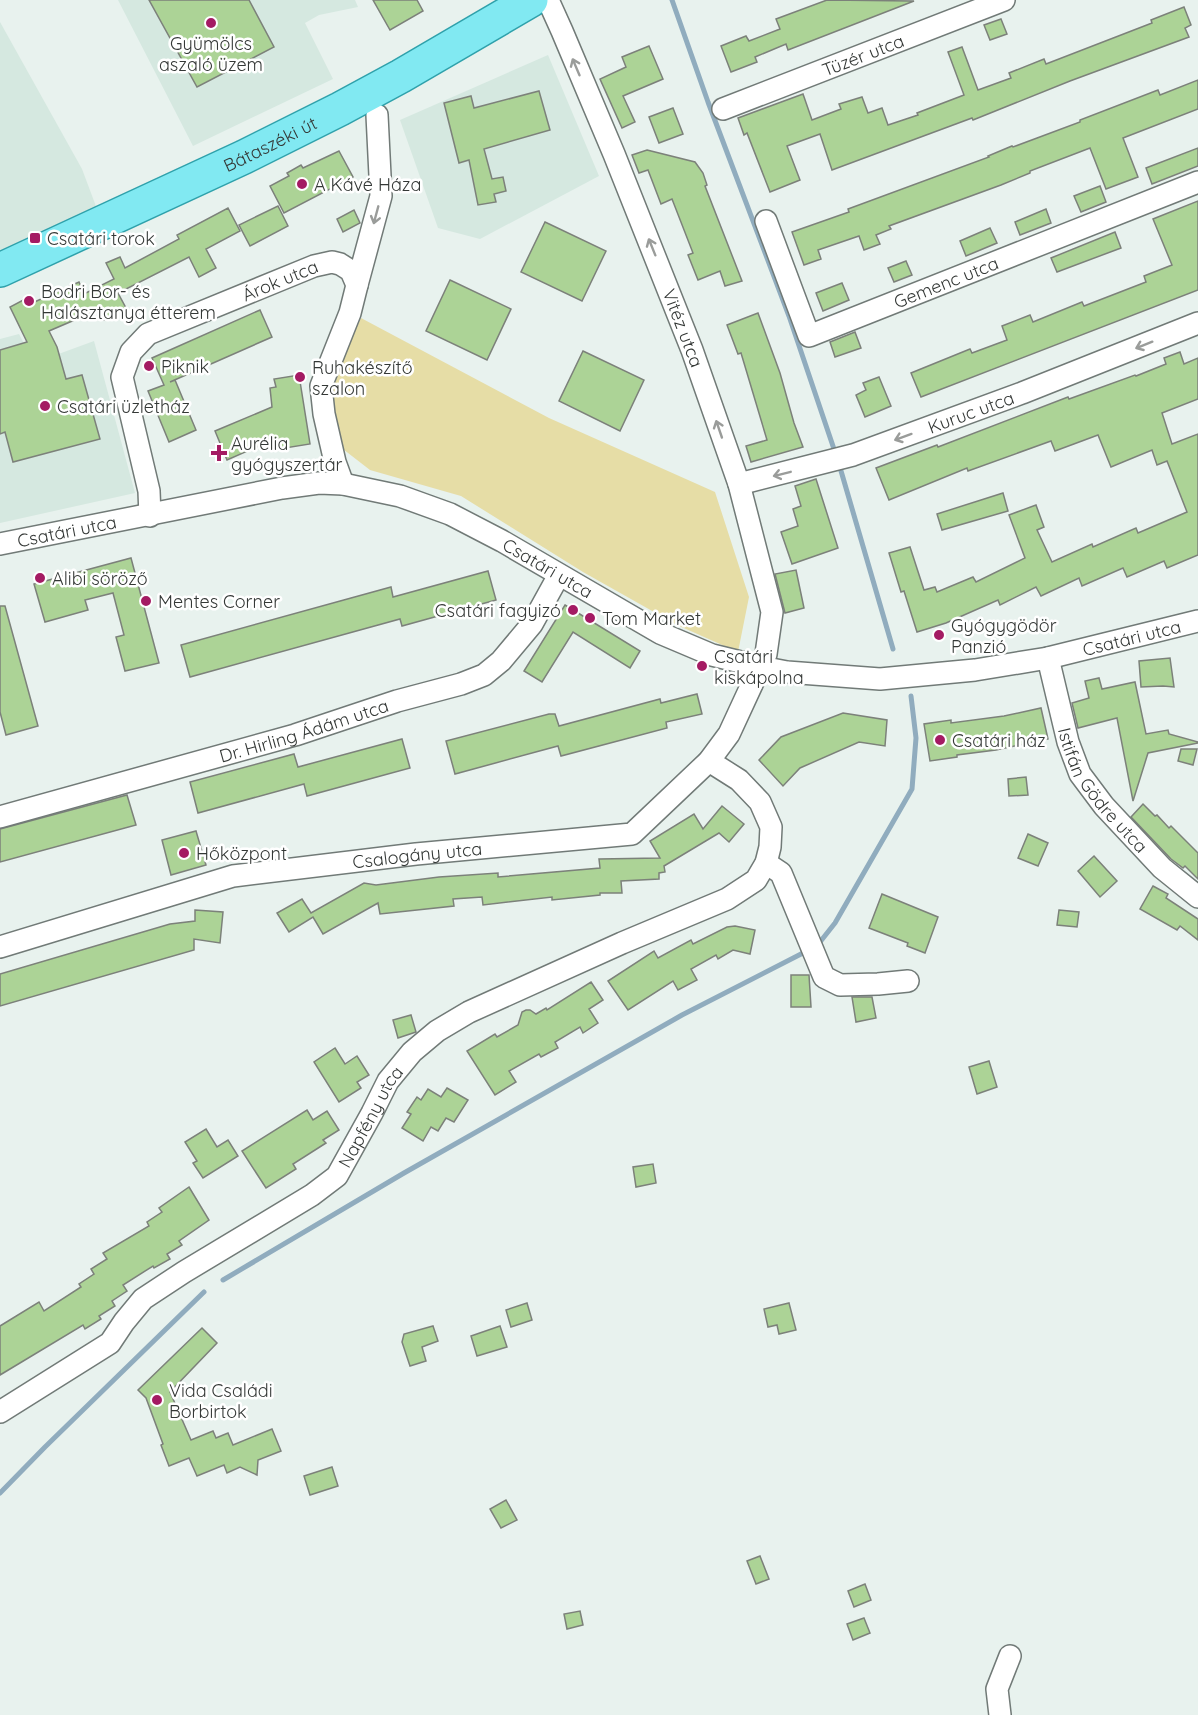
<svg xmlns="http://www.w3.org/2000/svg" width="1198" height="1715" font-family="Quicksand,sans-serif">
  <rect width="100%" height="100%" fill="#e8f2ee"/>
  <!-- built -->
  <g fill="#d5e8e0">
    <path d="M118,0H355L358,7L319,15L305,23L333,79L193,146Z"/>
    <path d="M0,22L82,169L97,209L0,255Z"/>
    <path d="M548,55L599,176L480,239L438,228L400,120Z"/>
    <path d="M19,334L34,363L94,341L135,493L0,523V339Z"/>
  </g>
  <!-- green -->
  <path fill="#e6dda6" d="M361,318L549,418L715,492L749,597L738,652L677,625L583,572L461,496L370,470L339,446L331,383Z"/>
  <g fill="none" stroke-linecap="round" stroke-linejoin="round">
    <!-- stream -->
    <g stroke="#90acbe" stroke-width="5">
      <path d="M672,0L708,102L789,316L836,455"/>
      <path d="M839,464L893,649"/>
      <path d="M820,942L835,923L912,789L916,738L911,696"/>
      <path d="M223,1280L404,1173L682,1015L803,953"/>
      <path d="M0,1493L45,1447L204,1292"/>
    </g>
  </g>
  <!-- building -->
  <g fill="#acd396" stroke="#7c817a" stroke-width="1.5">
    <path d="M149,0H249L274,47L197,87Z"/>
    <path d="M373,0H417L423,11L390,30Z"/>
    <path d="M827,0L914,1L788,50L786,44L755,57L757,62L731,72L721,46L746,36L749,41L780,29L776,19Z"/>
    <path d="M1184,7L1191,25L1185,28L1189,37L1070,81L973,120L972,118L832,170L820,134L787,146L800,180L770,192L747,133L744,135L738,118L803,94L812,120L841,109L839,104L862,97L868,113L882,108L888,125L918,115L917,113L964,95L948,52L962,47L978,90L1011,78L1009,73L1044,59L1046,64L1152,23L1151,20Z"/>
    <path d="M1001,19L1007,34L990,40L984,25Z"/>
    <path d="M649,46L663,79L623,96L635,122L622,128L600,79L626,67L622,57Z"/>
    <path d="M1198,80V109L1123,138L1138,177L1106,189L1090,148L1030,171V173L1001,185L889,226L891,229L876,235L880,244L864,250L859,236L818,250L821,259L804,265L792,232L849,212L848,209L989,157L988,156L1012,146L1013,147L1080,122V120L1158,90L1160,95Z"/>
    <path d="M539,91L550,130L484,149L492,179L503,177L506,191L494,194L496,202L478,205L469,160L459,163L444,103L471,96L474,108Z"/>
    <path d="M673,108L683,134L659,143L649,117Z"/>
    <path d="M1198,148V166L1152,184L1146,168Z"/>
    <path d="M647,150L695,162L703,173L707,185L705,186L742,281L725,286L720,271L698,280L688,255L693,253L672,199L661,204L648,170L639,173L632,155Z"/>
    <path d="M339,151L353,177L284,213L270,186L289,176L287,173L301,165L303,168Z"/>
    <path d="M1100,186L1106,202L1081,212L1074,196Z"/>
    <path d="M1198,201V290L921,397L911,373L970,349L972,353L1007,340L1002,326L1030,315L1033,322L1082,302L1084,306L1146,282L1144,276L1172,265L1153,219Z"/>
    <path d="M278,206L288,226L250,246L239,225Z"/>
    <path d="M228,208L240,231L206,249L216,268L199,277L189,257L118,293L126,308L104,320L98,310L49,331L57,347L66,379L82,375L100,439L13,462L5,432L0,434V350L27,342L10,307L27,298L30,304L79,282L84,294L114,279L106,263L120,257L125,268L179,239L177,235Z"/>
    <path d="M1046,209L1051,223L1020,235L1015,222Z"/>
    <path d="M354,210L360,223L343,232L337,219Z"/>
    <path d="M545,222L606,251L582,301L521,272Z"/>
    <path d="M990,228L997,243L966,256L960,241Z"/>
    <path d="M1115,232L1121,248L1057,272L1051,258Z"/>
    <path d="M906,261L912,275L894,282L888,268Z"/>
    <path d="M450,280L511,309L487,360L426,331Z"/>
    <path d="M842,283L849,300L823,311L816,293Z"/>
    <path d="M260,310L272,337L170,382L175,380L196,430L169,442L148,391L164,385L152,358Z"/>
    <path d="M758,313L780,373L794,423L803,447L751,462L746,446L767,440L741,353L738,354L727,325Z"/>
    <path d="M855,332L861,348L835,357L830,342Z"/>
    <path d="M583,351L644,380L620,431L559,401Z"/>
    <path d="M1180,352L1184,364L1198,358V399L1162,413L1172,444L1198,434V555L1167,568L1164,561L1127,577L1123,568L1082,586L1079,578L1041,596L1036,587L1000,605L998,600L946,623L917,632L904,591L901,592L889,553L910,547L924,590L935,587L937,592L973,577L976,582L1025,558L1009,515L1036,505L1044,527L1037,530L1052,562L1092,544L1093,547L1136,528L1138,533L1187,512L1167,461L1157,465L1152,450L1111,467L1098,435L1055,451L1051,441L968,471L967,468L889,500L876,468L937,445L938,447L1068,397L1069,399L1135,375L1136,376L1166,364L1164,358Z"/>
    <path d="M299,375L310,444L279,449L277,438L227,460L215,431L272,407L270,388L276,387L274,379Z"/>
    <path d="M879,377L891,406L865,417L856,395L866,390L863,383Z"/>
    <path d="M816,479L838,548L792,564L781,532L798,526L793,509L801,506L795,486Z"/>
    <path d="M1003,493L1008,511L942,530L937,514Z"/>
    <path d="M131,558L159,663L125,671L116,637L124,635L113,593L85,600L88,610L45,622L34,584Z"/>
    <path d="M796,570L804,608L785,613L775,574Z"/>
    <path d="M488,571L496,600L402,626L400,619L190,677L181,645L391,587L393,597Z"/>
    <path d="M565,605L640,651L630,668L573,632L542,682L524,671Z"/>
    <path d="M0,606H5L38,726L6,735L0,712Z"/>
    <path d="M1170,658L1174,687L1163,686L1141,687L1139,661Z"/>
    <path d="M1099,678L1102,689L1135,682L1146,734L1168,730L1169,734L1198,742V743L1148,753L1133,801L1117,718L1078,728L1072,703L1089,698L1085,681Z"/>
    <path d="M697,694L702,714L666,722L667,728L561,756L558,746L455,774L446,741L549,714H555L559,726L660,699L661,703Z"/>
    <path d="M1041,708L1048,739L996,750L957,755V757L930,761L924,724L951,720V723L1004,716Z"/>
    <path d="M843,713L887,720L885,746L859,742L800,768L783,786L759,760L781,737Z"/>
    <path d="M402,739L410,768L307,796L304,784L198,813L190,782L294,754L298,767Z"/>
    <path d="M1181,749H1197L1193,765L1178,761Z"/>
    <path d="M1026,777L1028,795L1009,796L1008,779Z"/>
    <path d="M127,795L136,825L0,862V829Z"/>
    <path d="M1143,804L1155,816L1157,815L1169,828L1171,826L1198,853V879L1185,866L1183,868L1171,859L1131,817Z"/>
    <path d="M722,806L744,824L729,842L719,833L664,866L665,872L659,873V879L621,881L622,893H600V895L552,900V897L483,905L482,897L453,899L454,906L380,914L378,903L323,934L313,917L289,932L277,913L302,899L311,913L364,883L376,885L439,877L498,873V877L600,868L599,859L660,858L650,841L694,814L703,829Z"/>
    <path d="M196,831L206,865L171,875L162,840Z"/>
    <path d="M1028,834L1048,843L1038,866L1018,858Z"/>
    <path d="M1094,856L1117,881L1100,897L1078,871Z"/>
    <path d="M1153,886L1168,894L1166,898L1198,919V940L1180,926L1177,930L1140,909Z"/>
    <path d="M882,894L938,917L925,953L907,946L908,943L869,928Z"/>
    <path d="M195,910L223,912L220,943L194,939V950L0,1006V974L170,924L195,921Z"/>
    <path d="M1059,910L1079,912L1077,927L1057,925Z"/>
    <path d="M735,926L755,930L750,954L733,950L718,959L716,955L691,969L697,980L678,990L673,981L628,1010L608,981L654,951L658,958L691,940L693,944L727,927Z"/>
    <path d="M791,975H809L811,1007H791Z"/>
    <path d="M591,982L603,1000L589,1009L598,1023L583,1033L580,1027L555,1042L558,1048L541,1057L539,1054L509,1071L516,1082L495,1095L467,1051L495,1034L497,1037L518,1025L522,1012L526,1010H530L536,1014L546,1008L547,1010Z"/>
    <path d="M852,997H872L876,1018L856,1022Z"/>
    <path d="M411,1015L416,1032L398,1038L393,1020Z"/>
    <path d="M335,1048L345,1064L357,1056L369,1075L357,1082L361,1088L339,1102L314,1062Z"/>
    <path d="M989,1061L997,1087L977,1094L969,1067Z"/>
    <path d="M447,1088L468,1100L454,1122L446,1118L438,1131L431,1127L423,1141L402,1128L411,1114L407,1112L417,1097L421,1100L428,1089L441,1097Z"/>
    <path d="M307,1110L313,1120L327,1111L339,1130L323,1140L326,1143L293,1164L296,1169L266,1188L242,1151Z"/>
    <path d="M206,1129L217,1147L228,1140L238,1156L203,1178L193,1163L197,1161L185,1142Z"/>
    <path d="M653,1164L656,1183L636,1187L633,1167Z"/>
    <path d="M189,1187L209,1220L179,1241L182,1245L167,1254L170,1259L154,1268L153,1266L123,1285L127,1291L112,1301L115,1306L99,1316L101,1319L85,1329L83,1325L0,1375V1326L39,1302L44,1311L81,1287L79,1284L94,1274L91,1269L107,1259L103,1253L149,1226L147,1222L162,1212L159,1208Z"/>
    <path d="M527,1303L532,1320L511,1327L506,1310Z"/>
    <path d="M789,1303L796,1330L779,1334L777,1325L768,1327L764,1309Z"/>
    <path d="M433,1326L438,1341L422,1347L426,1361L410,1366L402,1342L404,1334Z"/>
    <path d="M500,1326L507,1347L477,1356L471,1336Z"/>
    <path d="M202,1328L217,1343L170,1392L191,1440L213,1431L216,1438L228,1433L233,1445L272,1429L281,1451L258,1460L257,1475L240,1467L227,1473L224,1465L197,1476L189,1458L169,1466L161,1445L163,1444L146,1398L138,1390Z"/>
    <path d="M332,1467L338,1486L310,1495L304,1476Z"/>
    <path d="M506,1500L517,1520L501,1528L490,1509Z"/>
    <path d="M760,1556L769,1579L756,1584L747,1561Z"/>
    <path d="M865,1584L871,1600L854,1607L848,1591Z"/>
    <path d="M580,1611L583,1625L567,1629L564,1614Z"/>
    <path d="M864,1618L870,1633L853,1640L847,1624Z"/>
  </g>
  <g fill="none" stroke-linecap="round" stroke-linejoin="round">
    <defs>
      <g id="minor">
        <path id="s1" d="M723,109L1004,0"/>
        <path id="s2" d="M766,221L809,336L1198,182"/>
        <path d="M357,285L381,196L377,115"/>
        <path id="s3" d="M739,484L853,455L1022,393L1198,323"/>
        <path id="s4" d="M150,516L149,491L122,377L131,352L148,334L314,266L332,262L340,264L351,271L357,285L350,313L321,386L324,414L335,462L343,484"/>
        <path id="s5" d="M0,544L282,488L319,483L343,484L400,496L450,514L502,541L660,633L712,655L761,667L787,672L880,679L975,670L1048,658L1198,621"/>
        <path id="s6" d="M1048,658L1068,742L1080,774L1104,806L1162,868L1198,897"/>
        <path id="s7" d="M0,817L295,735L397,701L461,684L484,675L501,661L532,624L559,575"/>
        <path d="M766,863L781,873L824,977L840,985L878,984L908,981"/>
        <path id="s8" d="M0,947L233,876L416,854L632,834L709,761L729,734L766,654L772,612L739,484L692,350L614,154L562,31L548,0"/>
        <path id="s9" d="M0,1412L110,1343L124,1322L143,1299L184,1272L312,1195L337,1176L372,1113L388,1081L412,1052L437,1031L469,1012L622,943L727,899L756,880L766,863L770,847L771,827L760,802L739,780L709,761"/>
        <path d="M1000,1715L997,1689L1010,1656"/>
      </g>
      <g id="primary">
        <path id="s10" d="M0,270L244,157L340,109L401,76L531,0"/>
      </g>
    </defs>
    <!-- minor casing -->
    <use href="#minor" stroke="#717a77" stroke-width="24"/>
    <!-- primary casing -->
    <use href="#primary" stroke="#2fa1ab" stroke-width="36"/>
    <!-- minor -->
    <use href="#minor" stroke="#fff" stroke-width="21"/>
    <!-- primary -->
    <use href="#primary" stroke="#81e9f2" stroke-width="33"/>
  </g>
  <!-- one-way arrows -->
  <defs><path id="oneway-shaft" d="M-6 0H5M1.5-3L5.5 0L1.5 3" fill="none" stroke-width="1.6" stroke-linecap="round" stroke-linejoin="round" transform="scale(1.5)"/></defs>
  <g stroke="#9a9c9a">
    <use href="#oneway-shaft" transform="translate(576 67) rotate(-113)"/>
    <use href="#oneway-shaft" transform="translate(376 215) rotate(105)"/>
    <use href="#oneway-shaft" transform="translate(652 247) rotate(-112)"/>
    <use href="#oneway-shaft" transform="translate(1144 345) rotate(158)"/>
    <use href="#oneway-shaft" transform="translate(719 429) rotate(-109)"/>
    <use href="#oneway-shaft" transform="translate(903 437) rotate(160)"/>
    <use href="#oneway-shaft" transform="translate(782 474) rotate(166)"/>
  </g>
  <!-- markers -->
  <g fill="#a41b63" stroke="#fff" stroke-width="2">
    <circle cx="211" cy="23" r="6"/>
    <circle cx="302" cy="184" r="6"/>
    <rect x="29" y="232" width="12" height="12" rx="3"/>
    <circle cx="29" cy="301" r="6"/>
    <circle cx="149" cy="366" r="6"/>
    <circle cx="300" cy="377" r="6"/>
    <circle cx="45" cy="406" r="6"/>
    <path d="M216 444h6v6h6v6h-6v6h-6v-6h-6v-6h6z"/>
    <circle cx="40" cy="578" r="6"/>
    <circle cx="146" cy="601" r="6"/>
    <circle cx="573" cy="610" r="6"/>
    <circle cx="590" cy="618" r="6"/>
    <circle cx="939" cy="635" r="6"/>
    <circle cx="702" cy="666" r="6"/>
    <circle cx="940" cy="740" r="6"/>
    <circle cx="184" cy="853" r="6"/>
    <circle cx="157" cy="1400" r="6"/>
  </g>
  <g text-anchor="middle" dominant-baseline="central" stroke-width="5" stroke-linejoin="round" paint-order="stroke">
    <!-- poi labels -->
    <g font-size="18" fill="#343836" stroke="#fff" text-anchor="start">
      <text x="211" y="43" text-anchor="middle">Gyümölcs<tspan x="211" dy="21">aszaló üzem</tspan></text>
      <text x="314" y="184">A Kávé Háza</text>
      <text x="47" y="238">Csatári torok</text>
      <text x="41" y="291">Bodri Bor- és<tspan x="41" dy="21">Halásztanya étterem</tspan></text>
      <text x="161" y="366">Piknik</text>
      <text x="312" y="367">Ruhakészítő<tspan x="312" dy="21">szalon</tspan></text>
      <text x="57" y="406">Csatári üzletház</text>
      <text x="231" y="443">Aurélia<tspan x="231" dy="21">gyógyszertár</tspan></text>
      <text x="52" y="578">Alibi söröző</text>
      <text x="158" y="601">Mentes Corner</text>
      <text x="561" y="610" text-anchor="end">Csatári fagyizó</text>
      <text x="602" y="618">Tom Market</text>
      <text x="951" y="625">Gyógygödör<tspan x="951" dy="21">Panzió</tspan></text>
      <text x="714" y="656">Csatári<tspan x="714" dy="21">kiskápolna</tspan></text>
      <text x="952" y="740">Csatári ház</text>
      <text x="196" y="853">Hőközpont</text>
      <text x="169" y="1390">Vida Családi<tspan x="169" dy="21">Borbirtok</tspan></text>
    </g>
    <!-- street labels -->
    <g font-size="18" fill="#343836" stroke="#fff">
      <text stroke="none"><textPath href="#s1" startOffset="150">Tüzér utca</textPath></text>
      <text stroke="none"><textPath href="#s10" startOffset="298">Bátaszéki út</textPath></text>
      <text stroke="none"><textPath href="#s4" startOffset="336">Árok utca</textPath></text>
      <text stroke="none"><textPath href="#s2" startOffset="270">Gemenc utca</textPath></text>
      <text transform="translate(683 328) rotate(69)">Vitéz utca</text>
      <text stroke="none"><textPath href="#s3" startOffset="243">Kuruc utca</textPath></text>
      <text stroke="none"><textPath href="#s5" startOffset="68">Csatári utca</textPath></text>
      <text stroke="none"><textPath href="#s5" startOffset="572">Csatári utca</textPath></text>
      <text stroke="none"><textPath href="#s5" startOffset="1184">Csatári utca</textPath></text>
      <text stroke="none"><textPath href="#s7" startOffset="316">Dr. Hirling Ádám utca</textPath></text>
      <text stroke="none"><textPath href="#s6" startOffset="146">Istifán Gödre utca</textPath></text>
      <text stroke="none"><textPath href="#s8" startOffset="429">Csalogány utca</textPath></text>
      <text stroke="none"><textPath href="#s9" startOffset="483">Napfény utca</textPath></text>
    </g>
  </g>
</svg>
